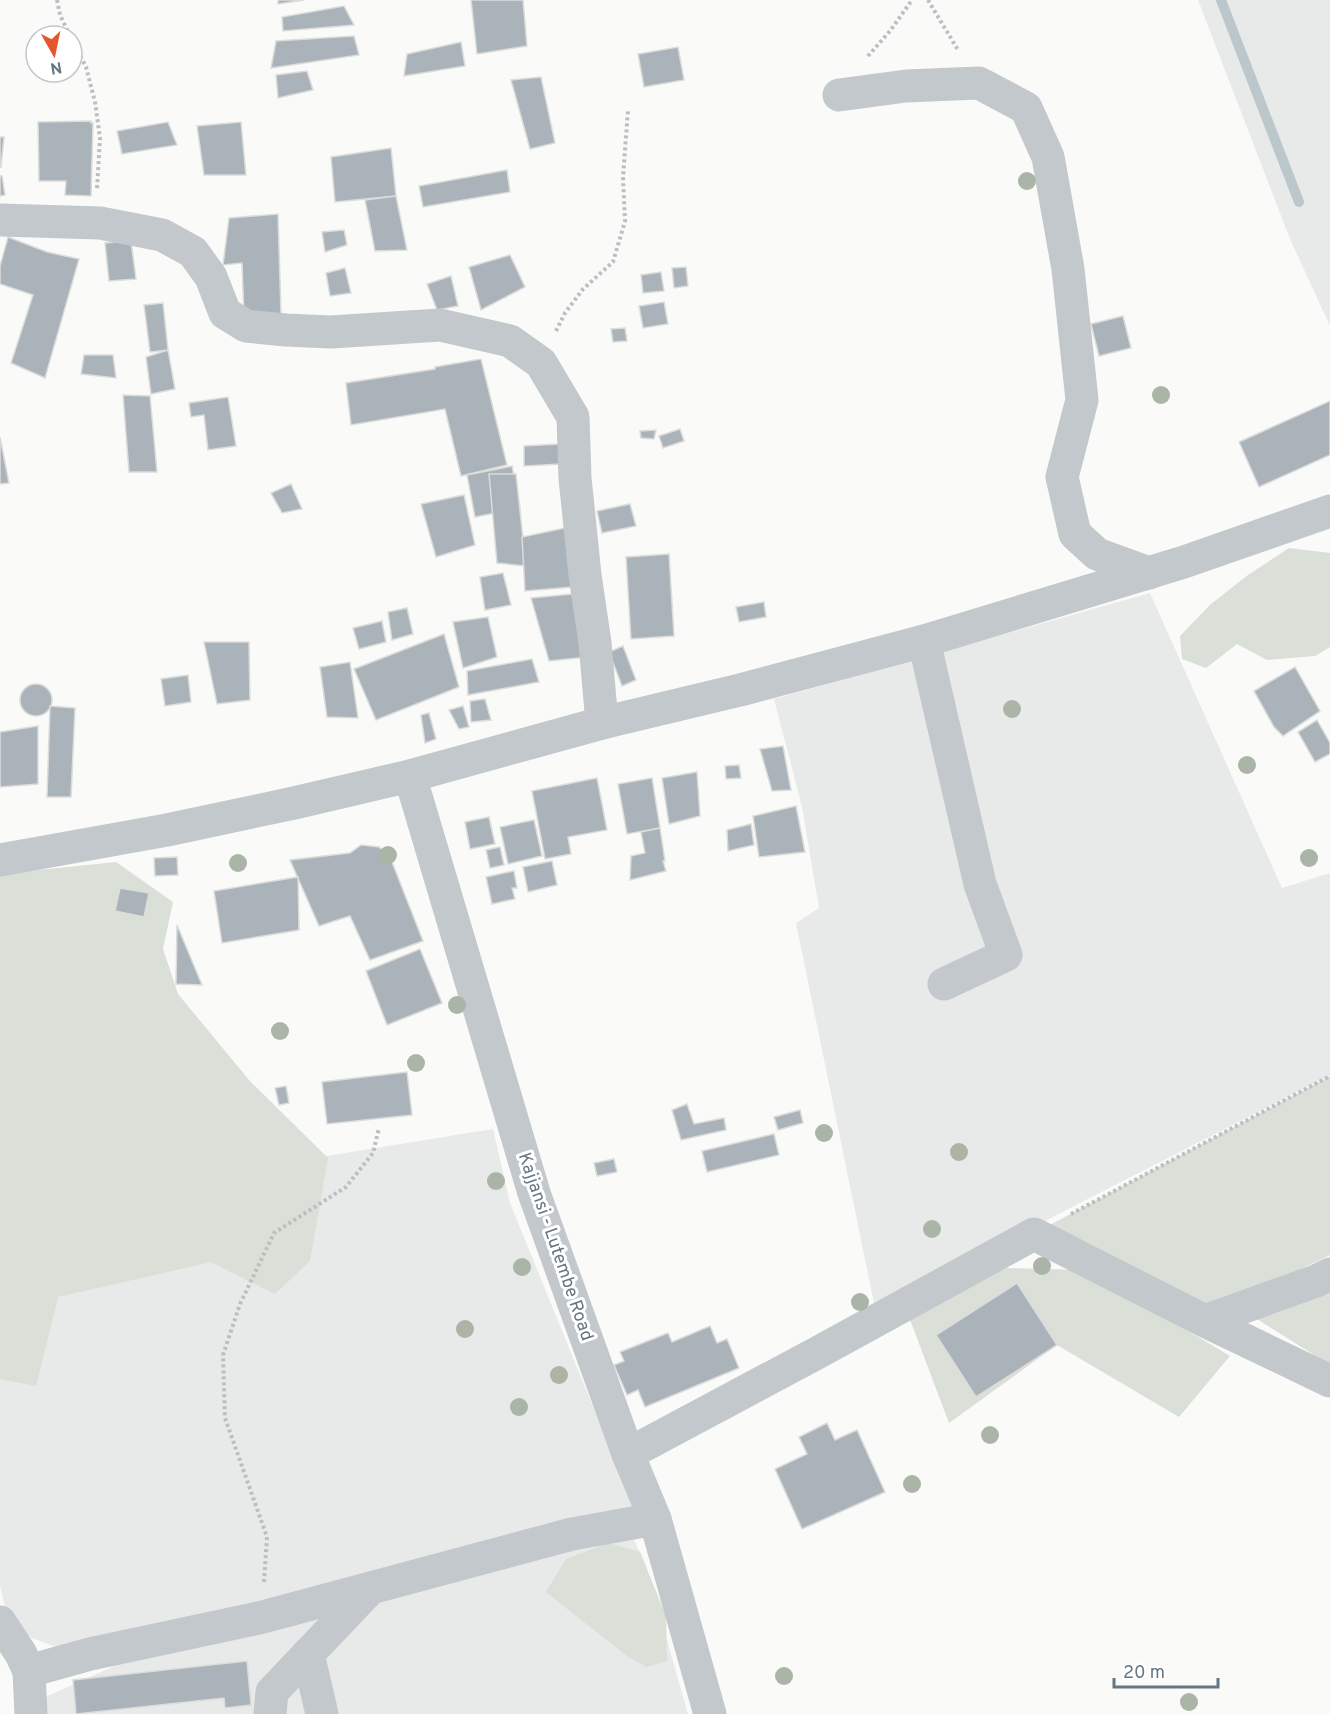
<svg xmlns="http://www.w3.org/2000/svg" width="1330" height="1714" font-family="Overpass,sans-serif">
  <rect width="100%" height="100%" fill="#fafaf8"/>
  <!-- built -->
  <g fill="#e8e9e9">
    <path d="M1198,0H1330V326L1290,239Z"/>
    <path d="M1150,593L1282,888L1330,873V1075L875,1308L796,923L819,908L802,807L774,699Z"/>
    <path d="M493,1129L510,1203L635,1510L375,1579L59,1648L32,1638L8,1619L0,1586V1209Z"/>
    <path d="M634,1540L646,1566L688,1714H44L43,1698L128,1660L577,1544Z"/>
  </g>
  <!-- green -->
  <g fill="#dadfd7">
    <path d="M1289,548L1330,553V647L1315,656L1267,660L1237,644L1206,668L1182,659L1180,636L1211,604L1248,575Z"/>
    <path d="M116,862L173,902L163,949L178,994L249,1080L328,1158L310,1261L275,1294L211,1262L58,1297L36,1386L0,1379V874Z"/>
    <path d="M1330,1076V1255L1295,1272L1215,1305L1172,1297L1048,1226Z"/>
    <path d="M1006,1268L1086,1270L1230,1356L1179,1417L1057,1345L949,1423L909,1317Z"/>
    <path d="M1330,1288V1365L1252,1316Z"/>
    <path d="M608,1543L640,1552L666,1616L667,1661L646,1667L627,1656L546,1592L566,1559Z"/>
  </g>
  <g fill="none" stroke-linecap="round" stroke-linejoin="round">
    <!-- stream -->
    <path stroke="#bbc7cb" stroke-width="10" d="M1221,0L1299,202"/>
  </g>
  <!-- building -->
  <g fill="#aab3b9" stroke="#dcdcda" stroke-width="1.5">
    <path d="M278,0H304L278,4Z"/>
    <path d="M471,0H523L527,46L477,54Z"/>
    <path d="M344,6L354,25L283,31L282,17Z"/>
    <path d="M354,36L359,55L271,68L276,41Z"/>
    <path d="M461,42L465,66L404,76L407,54Z"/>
    <path d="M678,47L684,80L644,87L638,54Z"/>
    <path d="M307,71L313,90L278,98L276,75Z"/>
    <path d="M541,77L555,143L530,149L511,80Z"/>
    <path d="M91,121V123H93L91,196L65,195L66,181H39L38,122Z"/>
    <path d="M168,122L177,145L122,154L117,131Z"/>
    <path d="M241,122L246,175H204L197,126Z"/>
    <path d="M0,137H4L1,167H0Z"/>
    <path d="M391,148L396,196L335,202L331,157Z"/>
    <path d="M507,170L510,192L423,207L419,186Z"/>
    <path d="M0,176H2L5,195L0,196Z"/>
    <path d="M396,196L407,250L375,251L365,200Z"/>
    <path d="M278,214L281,314L244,316L242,263L223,265L229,218Z"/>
    <path d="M344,230L347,245L325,252L322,232Z"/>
    <path d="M8,237L47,252L79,259L45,378L11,363L33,295L0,284V266Z"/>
    <path d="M131,241L136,279L109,281L105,243Z"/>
    <path d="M510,255L525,287L481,310L469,267Z"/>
    <path d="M686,267L688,286L674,288L672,268Z"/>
    <path d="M345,268L351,293L330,296L326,273Z"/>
    <path d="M661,272L664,291L643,293L641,275Z"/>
    <path d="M451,276L458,306L437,310L427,284Z"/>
    <path d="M664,302L668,324L643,328L639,306Z"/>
    <path d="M163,303L168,350L150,352L144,305Z"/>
    <path d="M1123,316L1131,348L1099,356L1091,324Z"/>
    <path d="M625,328L627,341L613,342L611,329Z"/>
    <path d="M168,350L175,389L151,394L146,357Z"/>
    <path d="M84,355H113L116,378L81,374Z"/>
    <path d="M481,359L507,465L461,476L445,409L351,425L346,383L435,369V367Z"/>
    <path d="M123,395L150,396L157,472H129Z"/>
    <path d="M228,397L236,446L208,450L204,415L191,417L189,403Z"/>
    <path d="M1330,401V455L1259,487L1239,442Z"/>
    <path d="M680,429L684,441L663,448L659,436Z"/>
    <path d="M656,430L654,439L641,438L640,431Z"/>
    <path d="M0,437L9,483L0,484Z"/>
    <path d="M560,444L561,464L524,466V446Z"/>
    <path d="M512,466L520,508L475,517L467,475Z"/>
    <path d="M489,474H516L526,566L497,563Z"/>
    <path d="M291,484L302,509L282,513L271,493Z"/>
    <path d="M464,495L475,545L436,557L421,504Z"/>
    <path d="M630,504L636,526L602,533L597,511Z"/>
    <path d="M570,527L573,587L525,591L522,537Z"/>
    <path d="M669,554L674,636L631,639L626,557Z"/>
    <path d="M503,573L511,605L485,610L480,577Z"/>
    <path d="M572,594L587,657L549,661L531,598Z"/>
    <path d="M764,602L766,617L739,622L736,607Z"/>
    <path d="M407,608L413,634L392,640L388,612Z"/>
    <path d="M488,617L497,657L463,668L453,622Z"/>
    <path d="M382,621L386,642L359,649L353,628Z"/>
    <path d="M444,634L459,687L376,720L354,669Z"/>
    <path d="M204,642H249L250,700L217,704Z"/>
    <path d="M623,646L636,680L622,686L609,652Z"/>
    <path d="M532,659L539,682L468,695L467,671Z"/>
    <path d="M350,662L358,718L327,717L320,667Z"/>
    <path d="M1295,667L1320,711L1283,736L1274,727L1254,691Z"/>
    <path d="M188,675L191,702L165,706L161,679Z"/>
    <circle cx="36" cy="700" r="16"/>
    <path d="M485,699L491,720L471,722L470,701Z"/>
    <path d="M50,706L75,708L71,797H47Z"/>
    <path d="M463,706L469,727L459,729L449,710Z"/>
    <path d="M429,713L436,739L425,743L421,715Z"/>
    <path d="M1317,720L1330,743V754L1315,762L1298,732Z"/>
    <path d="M38,726V784L0,787V732Z"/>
    <path d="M783,746L791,790L772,791L760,749Z"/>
    <path d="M739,765L741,778L726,779L725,766Z"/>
    <path d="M697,772L700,816L669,824L662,778Z"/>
    <path d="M597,778L607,830L568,837L571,854L545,859L532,791Z"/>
    <path d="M652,778L660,828L627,834L618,784Z"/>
    <path d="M796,806L805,852L759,857L753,816Z"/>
    <path d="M489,817L495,844L470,849L465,822Z"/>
    <path d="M534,820L542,856L508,864L500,827Z"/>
    <path d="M751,824L754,845L728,851L727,830Z"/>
    <path d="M660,828L665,861H663L666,871L630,880L631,856L645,853L641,832Z"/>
    <path d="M361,845L379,847L390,857L423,941L370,960L350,916L319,926L290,860L350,853Z"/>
    <path d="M500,847L504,865L490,868L486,850Z"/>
    <path d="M177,857L178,875L155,876L154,858Z"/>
    <path d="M552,861L557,885L528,892L523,867Z"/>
    <path d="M514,871L517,888H512L515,899L492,904L486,877Z"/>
    <path d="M298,877L299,930L222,943L214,891Z"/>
    <path d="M120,888L149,893L144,917L115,911Z"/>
    <path d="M177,925L202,985L176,984Z"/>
    <path d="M420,949L442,1003L387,1025L366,971Z"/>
    <path d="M407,1072L412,1115L327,1124L322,1082Z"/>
    <path d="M286,1086L289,1103L279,1105L275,1088Z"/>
    <path d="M687,1104L694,1124L724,1118L726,1130L681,1140L672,1110Z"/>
    <path d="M800,1110L803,1123L778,1130L774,1117Z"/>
    <path d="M774,1134L779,1155L707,1172L702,1151Z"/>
    <path d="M614,1159L617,1172L597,1176L594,1163Z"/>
    <path d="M1017,1283L1057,1345L976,1397L936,1335Z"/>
    <path d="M710,1326L717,1343L727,1339L739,1368L645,1407L638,1390L627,1395L614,1365L624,1361L620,1352L668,1333L672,1342Z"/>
    <path d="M827,1423L835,1440L857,1430L885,1492L802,1529L775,1469L807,1454L799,1437Z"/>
    <path d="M247,1661L251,1705L225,1708L224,1698L76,1714L73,1680Z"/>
  </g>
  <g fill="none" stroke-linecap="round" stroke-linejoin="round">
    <!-- path -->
    <g stroke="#bbbfc2" stroke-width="4" stroke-dasharray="3 3" stroke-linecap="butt">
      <path d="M57,0L60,15L70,36"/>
      <path d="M928,0L958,50"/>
      <path d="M72,40L86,67L95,102L100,138L97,189"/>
      <path d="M868,56L890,31L912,0"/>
      <path d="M556,331L565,313L583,289L613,262L625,221L623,177L628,110"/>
      <path d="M1071,1214L1330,1076"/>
      <path d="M264,1582L267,1537L225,1418L223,1355L240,1304L274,1233L346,1187L373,1153L379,1128"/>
    </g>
    <!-- minor -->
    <g stroke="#c3c8cc" stroke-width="33">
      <path d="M839,95L906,86L979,83L1026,108L1048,157L1068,269L1082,400L1062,477L1075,534L1097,554L1149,573"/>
      <path d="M0,220L100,223L162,235L193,252L211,277L225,313L246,326L286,330L331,332L440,325L510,341L541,363L573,417L575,478L585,575L595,643L602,723"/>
      <path d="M924,641L980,884L1006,955L944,984"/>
      <path d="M410,776L534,1193L628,1454L655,1519L710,1714"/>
      <path d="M0,860L167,830L294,803L410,776L602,723L740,690L924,641L1184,562L1330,511"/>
      <path d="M1205,1321L1316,1281L1330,1274"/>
      <path d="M628,1454L817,1353L1034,1234L1205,1321L1330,1381"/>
      <path d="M0,1622L21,1654L29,1671L31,1714"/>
      <path d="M308,1654L322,1714"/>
      <path d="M29,1671L90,1654L259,1618L572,1534L655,1519"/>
      <path d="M270,1714L272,1692L369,1590"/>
    </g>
  </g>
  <!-- trees -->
  <g fill="#aab4a7">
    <circle cx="1027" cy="181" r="9"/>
    <circle cx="1161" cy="395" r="9"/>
    <circle cx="1012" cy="709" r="9"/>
    <circle cx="1247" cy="765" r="9"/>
    <circle cx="388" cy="855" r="9"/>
    <circle cx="1309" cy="858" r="9"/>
    <circle cx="238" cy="863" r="9"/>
    <circle cx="457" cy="1005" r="9"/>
    <circle cx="280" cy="1031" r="9"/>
    <circle cx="416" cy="1063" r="9"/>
    <circle cx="824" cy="1133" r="9"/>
    <circle cx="959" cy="1152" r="9"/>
    <circle cx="496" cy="1181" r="9"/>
    <circle cx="932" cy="1229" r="9"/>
    <circle cx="1042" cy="1266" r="9"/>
    <circle cx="522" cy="1267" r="9"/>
    <circle cx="860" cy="1302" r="9"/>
    <circle cx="465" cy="1329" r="9"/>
    <circle cx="559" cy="1375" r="9"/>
    <circle cx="519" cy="1407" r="9"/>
    <circle cx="990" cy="1435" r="9"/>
    <circle cx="912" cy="1484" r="9"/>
    <circle cx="784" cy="1676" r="9"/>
    <circle cx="1189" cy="1702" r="9"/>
  </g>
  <g text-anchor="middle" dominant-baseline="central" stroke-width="6" stroke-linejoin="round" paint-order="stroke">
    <!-- street labels -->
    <g font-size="18" fill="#657683" stroke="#fff">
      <text transform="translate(555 1247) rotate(71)">Kajjansi - Lutembe Road</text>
    </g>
  </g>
  <!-- north arrow -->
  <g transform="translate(54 54) rotate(171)"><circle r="28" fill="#ffffff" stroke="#c1c8cd" stroke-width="1.5"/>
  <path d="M0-4.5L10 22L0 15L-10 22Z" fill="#e4572e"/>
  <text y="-9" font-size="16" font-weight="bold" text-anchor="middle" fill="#657683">N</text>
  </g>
  <!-- scale -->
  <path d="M1114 1678v9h104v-9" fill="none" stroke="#657683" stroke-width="3"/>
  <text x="1123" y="1678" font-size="18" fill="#657683" stroke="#ffffff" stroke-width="4.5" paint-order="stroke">20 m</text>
</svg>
